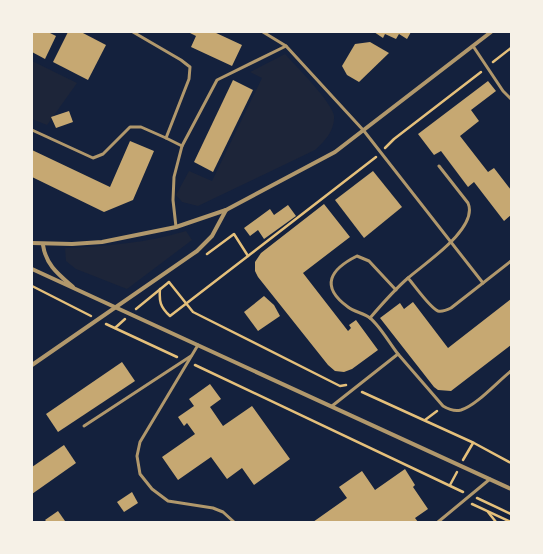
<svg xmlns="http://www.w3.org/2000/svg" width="543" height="554" font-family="'PT Sans Narrow',sans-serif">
  <rect width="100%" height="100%" fill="#14213d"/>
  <!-- green -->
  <g fill="#1d2539">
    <path d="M285,54C295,65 333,103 334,116C335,130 325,141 315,150L198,206L182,202L176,195L189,171L212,181L262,78L250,72Z"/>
    <path d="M32,61L77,83L47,125L32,119Z"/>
    <path d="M186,231L192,240L127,289L76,269L66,261L65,248C106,246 147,243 186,231Z"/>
  </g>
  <!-- building -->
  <g fill="#c6a872">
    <path d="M32,32H48L56,36L45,59L32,52Z"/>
    <path d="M68,32H81L106,45L88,80L53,62Z"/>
    <path d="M188,32H214L242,45L232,66L191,47L196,36Z"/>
    <path d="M374,32H411L407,39L399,34L396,39L385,34L383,38Z"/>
    <path d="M370,42L389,53L359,82L347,75L342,66L355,44Z"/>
    <path d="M233,80L253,90L213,172L194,162Z"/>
    <path d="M488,81L496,91L471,110L479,121L460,136L488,172L494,168L511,190V215L504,221L474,182L468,187L441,151L434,155L418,134Z"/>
    <path d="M69,111L73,122L56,128L51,117Z"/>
    <path d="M130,141L154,151L133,200L104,212L32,177V150L110,187Z"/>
    <path d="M373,171L402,207L364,238L335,200Z"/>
    <path d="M324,204L350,237L303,273L348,331L351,328L349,325L356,320L378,350L352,369L344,372L335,371L328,365L258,277L255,271V262L261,253Z"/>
    <path d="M288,205L296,216L264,239L258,230L250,236L244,228L270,209L274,215Z"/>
    <path d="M264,296L274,305L280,316L258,331L244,312Z"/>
    <path d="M511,299V345L451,391L438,390L434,387L380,318L400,303L404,309L413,302L448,348Z"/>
    <path d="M122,362L135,381L58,432L46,414Z"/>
    <path d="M210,384L221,399L210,407L223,426L252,406L290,459L254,485L242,468L227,479L211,457L178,480L162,457L195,434L187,423L184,426L178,417L194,406L189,399Z"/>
    <path d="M64,445L76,463L32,494V467Z"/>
    <path d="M405,469L415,485L413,487L428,509L415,518L418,522H313L347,498L339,487L362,471L375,490Z"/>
    <path d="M132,492L138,503L124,512L117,502Z"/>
    <path d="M58,511L65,521L47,522L45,520Z"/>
  </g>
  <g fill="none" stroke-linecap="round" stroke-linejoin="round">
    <!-- path -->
    <g stroke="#e5c07b" stroke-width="2.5">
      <path d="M493,62L511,48"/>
      <path d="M385,148L394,139L481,72"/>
      <path d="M248,256L376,157"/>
      <path d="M169,282L193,312L340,386L346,385"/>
      <path d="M32,286L91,316"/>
      <path d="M160,289C159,301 160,307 170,316L248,256L234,234L207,254"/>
      <path d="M136,309L169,282"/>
      <path d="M106,324L177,357"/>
      <path d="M115,328L125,319"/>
      <path d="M195,365L463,492"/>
      <path d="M362,392L474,443L511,463"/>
      <path d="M425,420L437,411"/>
      <path d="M463,460L473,443"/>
      <path d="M450,485L457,472"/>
      <path d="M477,498L511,514"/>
      <path d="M472,504L511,522"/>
      <path d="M488,512L496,522"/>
    </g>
    <!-- service -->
    <g stroke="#b1986c" stroke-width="3">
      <path d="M133,32L181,60L190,67L189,79L166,138L182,146L174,177L173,200L176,227"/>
      <path d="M263,32L286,46L364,131L483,283"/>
      <path d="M473,46L503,91L511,99"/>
      <path d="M32,130L93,158L103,154L130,127H141L166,138"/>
      <path d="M182,146L217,80L286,46"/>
      <path d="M408,278C415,286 430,308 438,311C443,312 447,310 451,308L511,261"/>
      <path d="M370,318C382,304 394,290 408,278C425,263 479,228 468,203L439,166"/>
      <path d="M198,345L140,442L137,456L140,474L152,489L168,501L213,508L223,512L234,522"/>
      <path d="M398,354L443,406C448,409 454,412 461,410C477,405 497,382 511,371"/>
      <path d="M332,406L398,354C390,344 380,326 370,318C364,313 354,312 348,307C319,286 331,269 357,256L369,261L396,290"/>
      <path d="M84,426L191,356"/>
      <path d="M438,522L490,479"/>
    </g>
    <!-- minor -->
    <g stroke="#b1986c" stroke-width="4">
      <path d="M32,243L72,244L102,242L176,227L226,210L335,152L491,32"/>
      <path d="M43,245C46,265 58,274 73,287"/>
      <path d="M32,269L511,489"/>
      <path d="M32,365L197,251L212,236L226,210"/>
    </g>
  </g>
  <!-- border -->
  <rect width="543" height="554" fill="none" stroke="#f6f1e7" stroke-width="66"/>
</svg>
